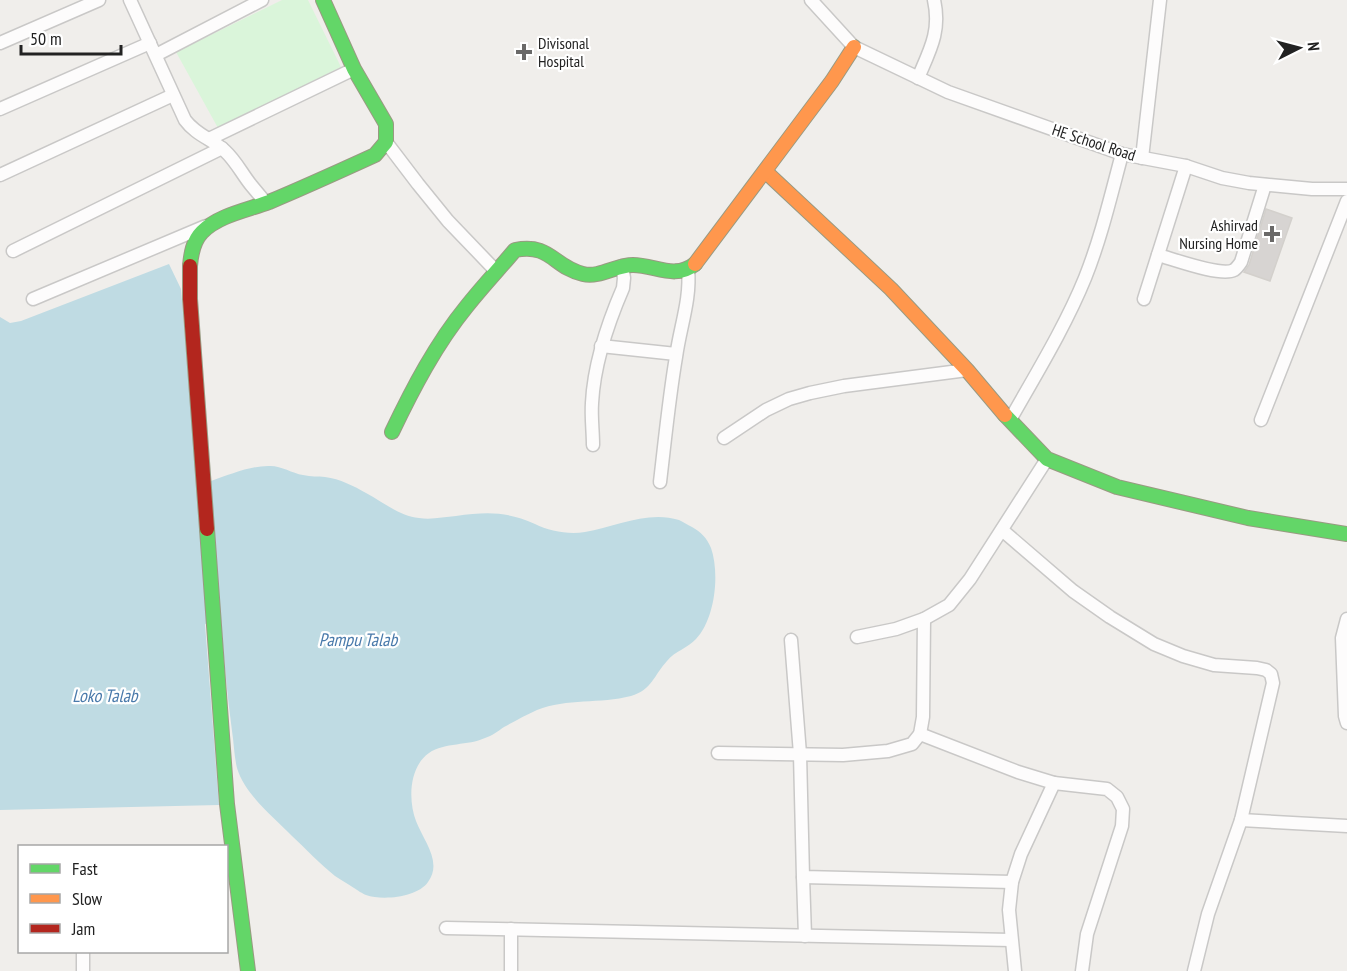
<svg xmlns="http://www.w3.org/2000/svg" width="1347" height="971" font-family="'PT Sans Narrow',sans-serif">
  <rect width="100%" height="100%" fill="#f0eeeb"/>
  <!-- park -->
  <path fill="#daf5da" d="M282,0H308L341,67L218,128L176,52Z"/>
  <!-- water -->
  <path fill="#bfdbe3" d="M169,264L181,289L205,587L211,481C229,475 249,466 268,466C281,465 291,473 303,475C311,477 318,476 325,477C340,479 354,486 366,493C383,502 399,516 419,518C431,520 444,517 456,516C486,512 506,511 535,524C549,531 569,535 585,532C615,527 648,510 679,520C684,522 687,525 692,527C701,532 707,538 711,548C720,574 715,619 696,639C688,648 675,651 667,661C654,675 652,690 631,696C600,704 567,698 537,710C526,715 515,721 504,727C498,731 492,736 485,738C468,746 445,742 429,753C409,767 408,800 416,821C423,840 443,862 428,882C418,897 383,901 366,895C363,894 357,890 354,888C348,884 341,880 335,876C320,864 306,849 292,836C273,816 245,795 237,768C234,756 234,743 232,731C227,695 224,658 221,621L205,624L219,805L0,810V317L10,323L21,321Z"/>
  <!-- building -->
  <path fill="#d7d4d2" stroke="#d3d0cc" stroke-width="1.5" d="M1266,209L1292,218L1270,281L1244,272L1249,265Z"/>
  <g fill="none" stroke-linecap="round" stroke-linejoin="round">
    <defs>
      <g id="street">
        <path d="M130,0L185,120C196,135 212,139 225,151C236,161 242,174 251,185C256,191 261,197 266,203"/>
        <path d="M811,0L854,47L948,92L1122,154L1186,166L1222,178L1249,183L1312,189H1347"/>
        <path d="M0,43L99,0"/>
        <path d="M156,55L262,0"/>
        <path d="M918,78C930,50 941,31 934,0"/>
        <path d="M0,109L150,43"/>
        <path d="M209,139L354,69"/>
        <path d="M386,142L418,184L448,221L496,271"/>
        <path d="M1142,158L1160,0"/>
        <path d="M0,175L173,95"/>
        <path d="M13,251L222,148"/>
        <path d="M1158,255C1173,259 1221,277 1234,270C1237,268 1239,265 1241,262L1265,185"/>
        <path d="M33,299L206,226"/>
        <path d="M1144,299L1186,166"/>
        <path d="M601,346L676,354"/>
        <path d="M1010,420C1036,374 1065,327 1085,278C1101,238 1111,195 1122,154"/>
        <path d="M1261,420L1347,201"/>
        <path d="M724,438L766,410L789,399L810,393L844,386L967,370"/>
        <path d="M593,445C593,431 591,417 592,403C594,363 607,325 623,288L624,278L622,266"/>
        <path d="M660,482C665,440 669,398 676,357C680,327 691,299 688,269"/>
        <path d="M1002,530L1073,591L1110,617L1154,644L1183,656L1214,665L1257,668L1266,670L1271,674L1273,683L1241,820L1208,914L1194,971"/>
        <path d="M1347,619L1342,638L1345,716L1347,723"/>
        <path d="M857,637L896,629L924,619L949,605L970,579L1047,459"/>
        <path d="M791,640L800,754L803,877L1012,882"/>
        <path d="M920,734L1018,772L1054,783L1021,854L1012,882L1009,910L1015,971"/>
        <path d="M718,753L843,755L888,751L912,744L920,734L923,717L924,619"/>
        <path d="M1054,783L1107,789L1117,797L1123,809L1122,826L1087,934L1082,971"/>
        <path d="M1241,820L1347,826"/>
        <path d="M803,877L805,936"/>
        <path d="M446,928L1011,940"/>
        <path d="M511,929V971"/>
        <path d="M83,952V971"/>
      </g>
      <g id="fast">
        <path d="M190,266C191,254 193,241 202,232C219,215 248,210 269,202C305,187 340,171 375,155L386,142V124L354,69L323,0"/>
        <path d="M1005,415L1047,459L1117,487L1248,518L1347,534"/>
        <path d="M392,432C413,388 436,344 467,306C482,287 499,269 515,250C551,243 553,267 583,274C600,278 616,265 633,265C655,265 675,280 695,264"/>
        <path d="M207,529L227,804L248,971"/>
      </g>
      <g id="slow">
        <path d="M765,171L891,289L967,370L1005,415"/>
        <path d="M695,264L832,81L854,47"/>
      </g>
      <path id="jam" d="M190,266V299L207,529"/>
    </defs>
    <!-- street casing -->
    <use href="#street" stroke="#c9c8c7" stroke-width="15"/>
    <!-- fast casing -->
    <use href="#fast" stroke="#999a82" stroke-width="16"/>
    <!-- slow casing -->
    <use href="#slow" stroke="#999a82" stroke-width="16"/>
    <!-- jam casing -->
    <use href="#jam" stroke="#999a82" stroke-width="16"/>
    <!-- street -->
    <use href="#street" stroke="#fdfcfc" stroke-width="12"/>
    <!-- fast -->
    <use href="#fast" stroke="#63d668" stroke-width="14"/>
    <!-- slow -->
    <use href="#slow" stroke="#ff974d" stroke-width="14"/>
    <!-- jam -->
    <use href="#jam" stroke="#b3261e" stroke-width="14"/>
  </g>
  <!-- markers -->
  <g fill="#6a6968" stroke="#fff" stroke-width="2">
    <path d="M521 43h6v6h6v6h-6v6h-6v-6h-6v-6h6z"/>
    <path d="M1269 225h6v6h6v6h-6v6h-6v-6h-6v-6h6z"/>
  </g>
  <g text-anchor="middle" dominant-baseline="central" stroke-width="4.5" stroke-linejoin="round" paint-order="stroke">
    <!-- poi labels -->
    <g font-size="16" fill="#222" stroke="#fff" text-anchor="start">
      <text x="538" y="43">Divisonal<tspan x="538" dy="18">Hospital</tspan></text>
      <text x="1258" y="225" text-anchor="end">Ashirvad<tspan x="1258" dy="18">Nursing Home</tspan></text>
    </g>
    <!-- street labels -->
    <g font-size="16" fill="#222" stroke="#fff">
      <text transform="translate(1094 142) rotate(18)">HE School Road</text>
    </g>
    <!-- water labels -->
    <g font-size="18" font-style="italic" fill="#4a7aab" stroke="#fff">
      <text x="358" y="639">Pampu Talab</text>
      <text x="105" y="695">Loko Talab</text>
    </g>
  </g>
  <!-- legend -->
  <rect x="18" y="845" width="210" height="108" fill="#ffffff" stroke="#a7a7a7" stroke-width="1.5"/>
  <rect x="30" y="864" width="30" height="9" fill="#63d668" stroke="#a7a7a7" stroke-width="1.5"/>
  <text x="72" y="875" font-size="18" fill="#222222">Fast</text>
  <rect x="30" y="894" width="30" height="9" fill="#ff974d" stroke="#a7a7a7" stroke-width="1.5"/>
  <text x="72" y="905" font-size="18" fill="#222222">Slow</text>
  <rect x="30" y="924" width="30" height="9" fill="#b3261e" stroke="#a7a7a7" stroke-width="1.5"/>
  <text x="72" y="935" font-size="18" fill="#222222">Jam</text>
  <!-- north arrow -->
  <g transform="translate(1299 48) rotate(84)" stroke="#ffffff" stroke-width="4.5" paint-order="stroke">
  <path d="M0-4.5L10 22L0 15L-10 22Z" fill="#222222"/>
  <text y="-9" font-size="16" font-weight="bold" text-anchor="middle" fill="#222222">N</text>
  </g>
  <!-- scale -->
  <path d="M21 45v9h100v-9" fill="none" stroke="#222222" stroke-width="3"/>
  <text x="30" y="45" font-size="18" fill="#222222" stroke="#ffffff" stroke-width="4.5" paint-order="stroke">50 m</text>
</svg>
